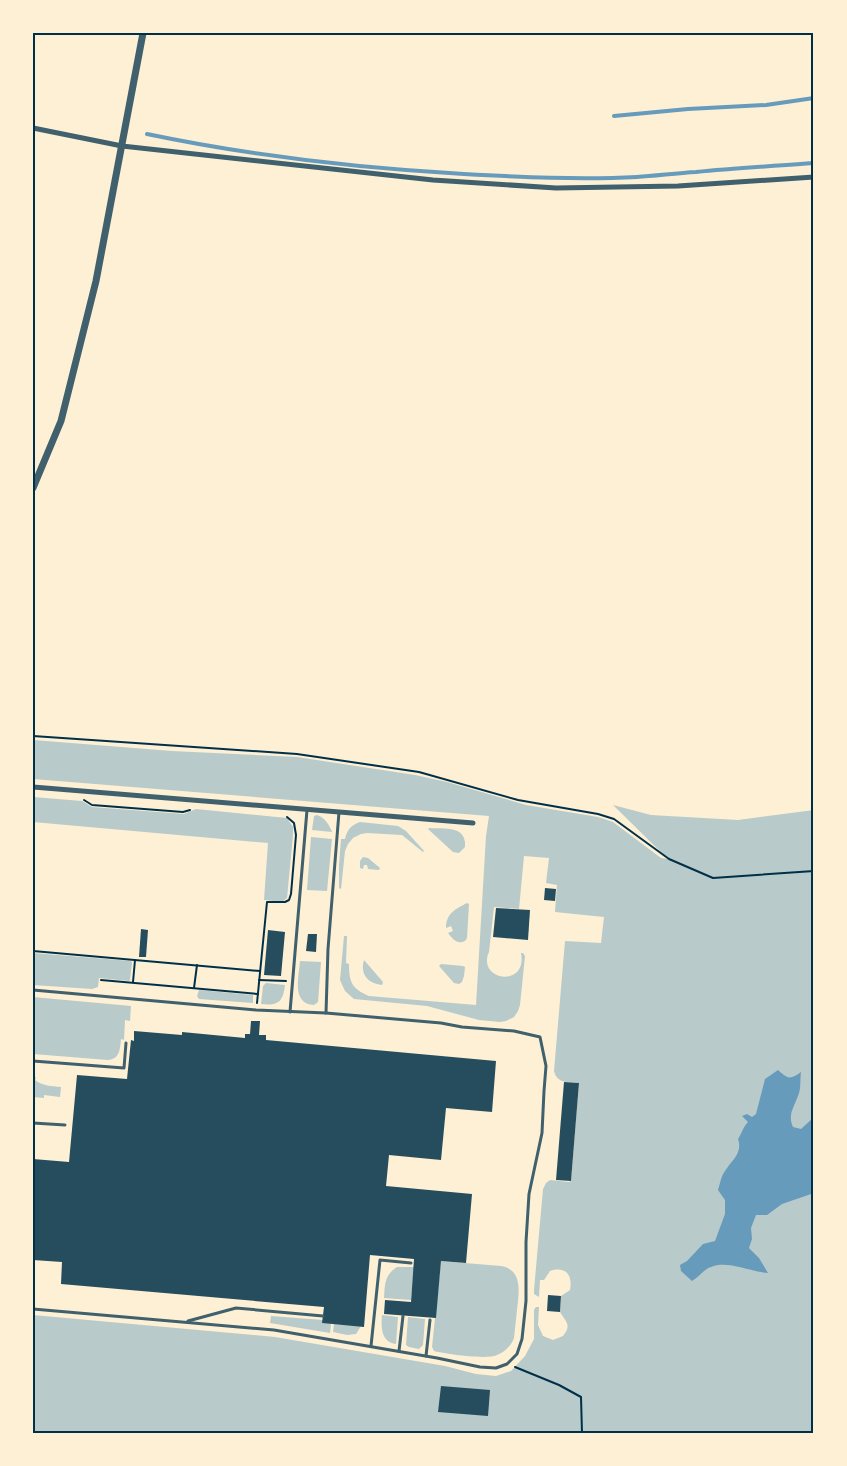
<svg xmlns="http://www.w3.org/2000/svg" width="847" height="1466" font-family="'Work Sans',sans-serif">
  <rect width="100%" height="100%" fill="#fdf0d5"/>
  <!-- green -->
  <g fill="#b9caca">
    <path d="M33,740L172,751L297,757L415,775L447,782L526,805L598,817L613,822L661,858L668,859L613,805L651,815L738,820L814,810V1433H33V1315L275,1337L445,1366L476,1374L496,1376L511,1371L525,1356L534,1339V1310L536,1307H539L538,1325L543,1336L553,1340L563,1336C572,1325 566,1322 560,1312L561,1296L570,1290C573,1274 565,1266 550,1271L544,1280H540L539,1297L534,1294V1290L543,1189L546,1183L550,1180L569,1182L571,1181L579,1083C569,1082 557,1084 554,1071L565,941L601,943L604,917L555,912L557,885L546,883L549,858L524,856L519,909L494,907L489,952C476,980 528,989 521,953H523L525,956L520,1005L518,1011L514,1017L506,1021L500,1022L479,1020L427,1006L354,999L345,991L340,980L344,936H347L346,963L349,964C349,982 352,989 369,996L476,1005L486,836L489,816L33,779Z"/>
    <path d="M33,797L82,801L92,807L184,814L196,809L287,818L293,827V835L287,898L282,902L264,900L268,843L33,822Z"/>
    <path d="M317,815C325,818 329,824 332,832L312,830L314,816Z"/>
    <path d="M360,822L398,826L406,831L424,851L423,852L402,835L367,833L361,834L353,838L348,844L345,851L341,889L339,888V865L341,839H345C347,830 351,825 360,822Z"/>
    <path d="M429,828C444,829 467,825 465,847L459,853L453,852L428,829Z"/>
    <path d="M311,837L332,839L327,891L307,890Z"/>
    <path d="M363,857L368,858L380,868L379,870L368,869L367,865H364L363,869L360,868V861Z"/>
    <path d="M467,903L469,904L467,938L465,941C457,945 453,939 448,933L453,931L451,926L446,928C446,913 456,909 467,903Z"/>
    <path d="M33,953L131,961L132,963L130,980L129,981L99,978L98,987L92,989L33,985Z"/>
    <path d="M364,960L383,982L382,985C367,983 360,974 364,960Z"/>
    <path d="M300,961L321,962L318,1002L314,1005C291,1004 299,976 300,961Z"/>
    <path d="M441,964L463,966L465,967L464,976L462,982L459,984L454,983L439,966Z"/>
    <path d="M266,983L285,985C283,1002 278,1006 261,1004L263,986Z"/>
    <path d="M199,990L253,995V1003L199,999L197,996Z"/>
    <path d="M33,997L131,1006L130,1021L125,1020L124,1040L121,1039C120,1049 120,1059 108,1060L33,1054Z"/>
    <path d="M33,1074L36,1078L35,1080C42,1086 52,1086 61,1087L60,1097L44,1095V1098L33,1097Z"/>
    <path d="M441,1261L501,1266C523,1270 519,1292 517,1310C516,1319 515,1329 514,1338C511,1346 505,1352 497,1355C486,1360 446,1354 434,1351L432,1347Z"/>
    <path d="M397,1267H414L411,1300L384,1298C385,1285 384,1275 397,1267Z"/>
    <path d="M382,1315L398,1317L396,1344C381,1342 381,1328 382,1315Z"/>
    <path d="M271,1316L323,1320L331,1324L330,1333L270,1323Z"/>
    <path d="M408,1317L425,1319L423,1345L419,1349L409,1347L406,1345Z"/>
    <path d="M334,1324L361,1326L356,1334L347,1335L333,1332Z"/>
  </g>
  <!-- water -->
  <path fill="#669bbc" d="M778,1070C788,1079 790,1080 801,1072C800,1079 801,1087 799,1093C795,1106 787,1114 793,1127L801,1129L814,1117V1193L782,1204L767,1215H756L751,1228L752,1239L749,1248L759,1258L768,1273C750,1272 728,1260 711,1267C704,1269 699,1277 692,1281L681,1271L680,1265L687,1261L703,1244L715,1241L725,1214V1200L718,1190C720,1184 721,1176 725,1171C732,1160 743,1153 738,1139C742,1133 743,1127 748,1122L742,1116L747,1114L752,1117L756,1114L765,1079Z"/>
  <g fill="none" stroke-linecap="round" stroke-linejoin="round">
    <!-- stream -->
    <g stroke="#669bbc" stroke-width="4">
      <path d="M614,116L688,109L766,105L814,98"/>
      <path d="M147,134C252,156 357,168 464,174C521,177 579,180 637,177C656,176 676,173 696,172C735,168 775,166 814,163"/>
    </g>
  </g>
  <!-- building -->
  <g fill="#264d5e">
    <path d="M545,888L556,889L555,901L544,900Z"/>
    <path d="M496,908L530,910L528,940L493,937Z"/>
    <path d="M141,929L148,930L146,957H139Z"/>
    <path d="M268,930L285,932L281,976L264,975Z"/>
    <path d="M308,934H317L316,952L306,951Z"/>
    <path d="M251,1021H260L259,1035H266V1040L496,1061L492,1112L446,1108L441,1160L389,1155L386,1186L472,1194L466,1263L441,1261L436,1318L384,1314L385,1300L411,1302L414,1259L370,1255L364,1327L322,1323L324,1307L61,1284L62,1262L33,1260V1159L69,1162L77,1075L127,1079L131,1040L134,1041V1031L182,1035V1032L245,1038V1034H250Z"/>
    <path d="M564,1082L579,1083L571,1181L556,1180Z"/>
    <path d="M548,1295L561,1296L560,1312L547,1311Z"/>
    <path d="M441,1386L490,1390L488,1416L438,1412Z"/>
  </g>
  <g fill="none" stroke-linecap="round" stroke-linejoin="round">
    <!-- path -->
    <g stroke="#003049" stroke-width="2">
      <path d="M33,736L297,754L419,772L518,800L598,814L614,819L669,859L713,878L814,871"/>
      <path d="M84,800L92,805L183,812L190,810"/>
      <path d="M33,951L260,971"/>
      <path d="M101,980L258,994"/>
      <path d="M259,980L286,981"/>
      <path d="M133,982L135,960"/>
      <path d="M194,988L197,965"/>
      <path d="M257,1003L267,902H285L289,900L291,894L296,835L294,823L287,817"/>
      <path d="M515,1367L559,1385L581,1397L582,1433"/>
    </g>
    <!-- service -->
    <g stroke="#3f606c" stroke-width="3">
      <path d="M33,990L256,1010L326,1013L441,1023L462,1027L514,1031L540,1037L546,1066L544,1091L542,1133L529,1194L526,1242V1301L522,1339L517,1354L507,1364L496,1368L480,1367L437,1358L274,1330L33,1309"/>
      <path d="M290,1012L307,810"/>
      <path d="M326,1013L328,949L339,812"/>
      <path d="M33,1061L124,1068L126,1043"/>
      <path d="M33,1123L65,1125"/>
      <path d="M188,1321L236,1308L323,1316"/>
      <path d="M371,1346L380,1260L411,1263"/>
      <path d="M399,1351L403,1316"/>
      <path d="M426,1356L430,1320"/>
    </g>
    <!-- minor -->
    <g stroke="#3f606c" stroke-width="5">
      <path d="M33,128L122,146L433,180L556,188L678,186L814,177"/>
      <path d="M33,787L473,823"/>
    </g>
    <!-- tertiary -->
    <path stroke="#3f606c" stroke-width="7" d="M33,488L61,421L96,281L143,33"/>
  </g>
  <!-- border -->
  <rect width="847" height="1466" fill="none" stroke="#fdf0d5" stroke-width="69"/>
  <rect x="34" y="34" width="778" height="1398" fill="none" stroke="#003049" stroke-width="2"/>
</svg>
